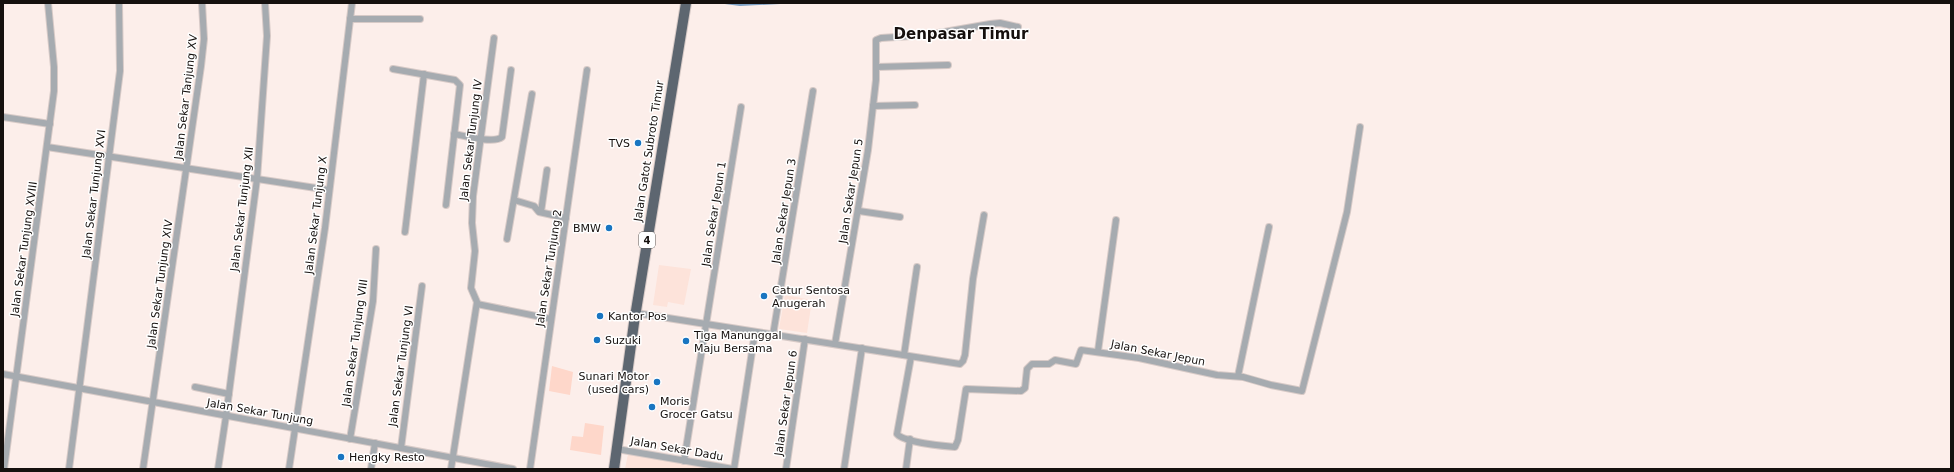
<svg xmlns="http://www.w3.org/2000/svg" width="1954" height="472" font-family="'DejaVu Sans',sans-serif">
  <rect width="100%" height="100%" fill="#fceeea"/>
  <!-- built -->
  <g fill="#fde3da">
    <path d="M659,265L691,269L684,305L668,302L667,307L653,305Z"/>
    <path d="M785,295L812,300L807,333L779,329Z"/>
    <path d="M628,454L719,469H625Z"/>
  </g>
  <!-- green -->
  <g fill="#fed7ca">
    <path d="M552,366L573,372L570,395L549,391Z"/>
    <path d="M585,423L604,426L601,455L570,450L572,436L583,437Z"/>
  </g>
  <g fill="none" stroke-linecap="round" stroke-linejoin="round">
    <!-- stream -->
    <path stroke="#7da0c4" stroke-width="2" d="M725,3L740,5L780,3"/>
    <defs>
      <g id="minor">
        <path d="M350,19H420"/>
        <path d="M876,67L948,65"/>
        <path d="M393,69L455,80L460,85L446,205"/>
        <path d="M873,106L915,105"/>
        <path d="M3,117L50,124"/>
        <path d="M454,134C465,136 494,144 502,137L511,70"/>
        <path d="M47,147L329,190"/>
        <path d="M514,200L534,206L539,212L566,218"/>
        <path d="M859,211L900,217"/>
        <path d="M541,212L547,170"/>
        <path d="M405,232L424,74"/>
        <path d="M507,239L532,94"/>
        <path d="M477,304L551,319"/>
        <path d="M636,313L960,364L963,361L965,355L973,279L984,215"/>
        <path d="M773,335L813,91"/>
        <path d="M835,344L868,150L876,80V40L881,38L927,35L990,24L1000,23L1018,27"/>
        <path d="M1098,351L1116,220"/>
        <path d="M904,355L917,267"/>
        <path d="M911,357L897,434C903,442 943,446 955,447L958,440L966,389L1021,391L1025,388L1027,369L1032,364H1049L1055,360L1076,364L1081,350L1139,358L1217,375L1243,377L1271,385L1302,391L1347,212L1360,127"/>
        <path d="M3,374L513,469"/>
        <path d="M1238,376L1269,227"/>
        <path d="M195,387L229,394"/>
        <path d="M350,439L373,301L376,249"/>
        <path d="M401,448L422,286"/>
        <path d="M617,449L733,469"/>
        <path d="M684,461L741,107"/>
        <path d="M4,469L54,91V67L48,3"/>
        <path d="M69,469L120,71L119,3"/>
        <path d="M143,469L201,66L204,39L202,3"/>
        <path d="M218,469L226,416L257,179L267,36L265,3"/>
        <path d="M289,469L325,228L352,3"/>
        <path d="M371,469L375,443"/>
        <path d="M451,469L477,302L471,288L475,251L472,223L473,196L494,38"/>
        <path d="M530,469L587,70"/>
        <path d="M734,469L755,332"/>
        <path d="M786,469L805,339"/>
        <path d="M844,469L862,348"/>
        <path d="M906,469L910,439"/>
      </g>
      <path id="trunk" d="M614,469L634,323L686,3"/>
    </defs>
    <!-- minor casing -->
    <use href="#minor" stroke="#d7cac7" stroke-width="8"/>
    <!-- trunk casing -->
    <use href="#trunk" stroke="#d7cac7" stroke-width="12"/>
    <!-- minor -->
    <use href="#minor" stroke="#a6abb0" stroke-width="6"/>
    <!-- trunk -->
    <use href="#trunk" stroke="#5d6670" stroke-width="10"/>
  </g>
  <!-- markers -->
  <g fill="#1875c1" stroke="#fff" stroke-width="1.5">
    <circle cx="638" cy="143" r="4"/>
    <circle cx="609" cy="228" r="4"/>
    <circle cx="764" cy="296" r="4"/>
    <circle cx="600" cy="316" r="4"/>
    <circle cx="597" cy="340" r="4"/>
    <circle cx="686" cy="341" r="4"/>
    <circle cx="657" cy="382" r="4"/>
    <circle cx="652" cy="407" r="4"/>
    <circle cx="341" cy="457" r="4"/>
  </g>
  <g text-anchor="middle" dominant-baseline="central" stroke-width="3" stroke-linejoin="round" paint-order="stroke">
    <!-- shield labels -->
    <rect fill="#fff" stroke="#5b5856" stroke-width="1" x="639" y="232" width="16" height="16" rx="3"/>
    <g font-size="10" font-weight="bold" fill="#15100e">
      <text x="647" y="240">4</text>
    </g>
    <!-- street labels -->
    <g font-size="11" fill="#15100e" stroke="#fff">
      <text transform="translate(186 97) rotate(-83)">Jalan Sekar Tanjung XV</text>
      <text transform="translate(471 140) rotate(-83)">Jalan Sekar Tunjung IV</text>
      <text transform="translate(649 151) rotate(-81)">Jalan Gatot Subroto Timur</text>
      <text transform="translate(851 191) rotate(-81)">Jalan Sekar Jepun 5</text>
      <text transform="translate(94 194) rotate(-83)">Jalan Sekar Tunjung XVI</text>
      <text transform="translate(242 209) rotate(-83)">Jalan Sekar Tunjung XII</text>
      <text transform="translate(784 211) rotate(-81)">Jalan Sekar Jepun 3</text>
      <text transform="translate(714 214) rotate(-81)">Jalan Sekar Jepun 1</text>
      <text transform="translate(316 215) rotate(-83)">Jalan Sekar Tunjung X</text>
      <text transform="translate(24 249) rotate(-82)">Jalan Sekar Tunjung XVIII</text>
      <text transform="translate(549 268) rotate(-81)">Jalan Sekar Tunjung 2</text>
      <text transform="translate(160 284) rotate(-82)">Jalan Sekar Tunjung XIV</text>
      <text transform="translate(355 343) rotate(-82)">Jalan Sekar Tunjung VIII</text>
      <text transform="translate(1158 353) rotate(11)">Jalan Sekar Jepun</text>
      <text transform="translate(401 366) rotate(-82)">Jalan Sekar Tunjung VI</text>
      <text transform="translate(786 403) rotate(-82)">Jalan Sekar Jepun 6</text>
      <text transform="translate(260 412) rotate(10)">Jalan Sekar Tunjung</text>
      <text transform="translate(677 449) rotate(10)">Jalan Sekar Dadu</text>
    </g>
    <!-- poi labels -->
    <g font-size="11" fill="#15100e" stroke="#fff" text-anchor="start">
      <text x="630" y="143" text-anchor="end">TVS</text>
      <text x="601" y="228" text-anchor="end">BMW</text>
      <text x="772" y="290">Catur Sentosa<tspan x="772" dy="13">Anugerah</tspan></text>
      <text x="608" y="316">Kantor Pos</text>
      <text x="694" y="335">Tiga Manunggal<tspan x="694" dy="13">Maju Bersama</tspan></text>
      <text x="605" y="340">Suzuki</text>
      <text x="649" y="376" text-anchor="end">Sunari Motor<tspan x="649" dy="13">(used cars)</tspan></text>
      <text x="660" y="401">Moris<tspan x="660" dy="13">Grocer Gatsu</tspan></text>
      <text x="349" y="457">Hengky Resto</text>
    </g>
    <!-- district labels -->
    <g font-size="15" font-weight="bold" fill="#15100e" stroke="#fff">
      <text x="961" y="34">Denpasar Timur</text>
    </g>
  </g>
  <!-- border -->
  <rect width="1954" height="472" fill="none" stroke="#15100e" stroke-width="8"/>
</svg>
